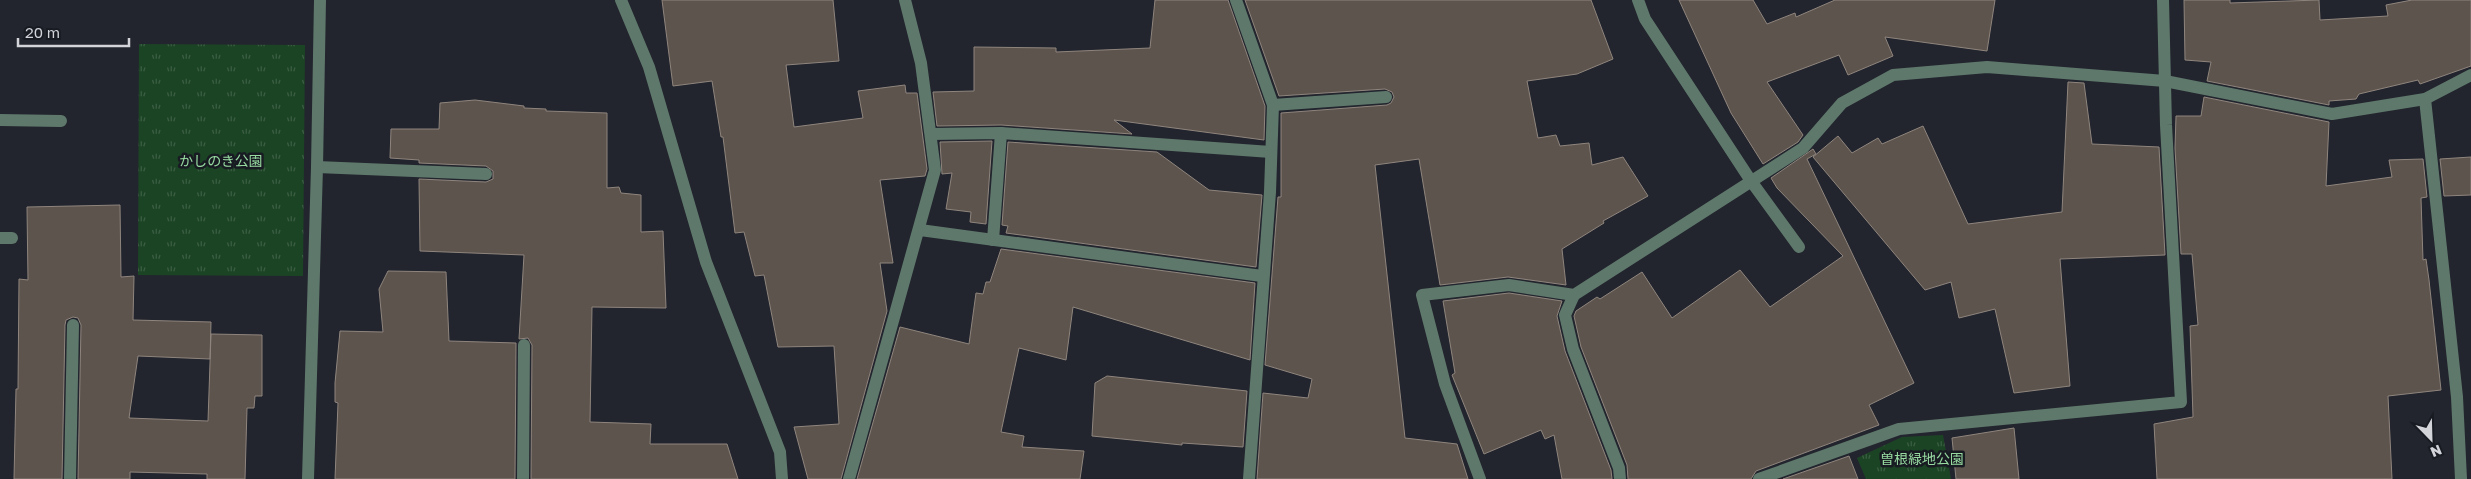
<svg xmlns="http://www.w3.org/2000/svg" width="2471" height="479" font-family="'Golos Text','Noto Sans JP',sans-serif">
  <defs>
    <pattern id="grass-tufts" width="24" height="20" patternUnits="userSpaceOnUse" patternTransform="scale(1.25)"><rect width="24" height="20" fill="#1b4424"/><path d="M3 7l-1-3M5 7V3M7 7l1-3M15 17l-1-3M17 17v-4M19 17l1-3" fill="none" stroke="#3b5e43"/></pattern>
  </defs>
  <rect width="100%" height="100%" fill="#22252d"/>
  <!-- grass -->
  <g fill="url(#grass-tufts)">
    <path d="M139,44L305,45L303,276L138,275Z"/>
    <path d="M1943,435L1951,479H1866L1857,458L1902,437Z"/>
  </g>
  <!-- building -->
  <g fill="#5e544e" stroke="#8f857e">
    <path d="M662,0H833L839,61L786,65L794,127L863,118L858,91L905,85L906,93H917L927,169L925,176L880,180L893,263H880L887,311L841,479H808L794,427L839,424L834,346L778,347L764,275L755,276L744,232L735,233L723,137H721L712,81L673,86Z"/>
    <path d="M1155,0H1228L1265,106L1264,140L1114,120L1132,134L1001,125L937,126L933,92L974,91V47L1056,48V52L1150,48Z"/>
    <path d="M1245,0H1591L1613,59L1577,74L1527,81L1538,138L1556,135L1560,146L1589,143L1592,165L1623,157L1648,196L1603,221L1604,223L1562,249L1566,285L1508,277L1440,285L1419,159L1375,165L1405,438L1457,444L1468,479H1257L1263,393L1308,398L1312,379L1265,365L1278,197H1281V113L1387,105L1391,103L1394,97L1392,92L1385,89L1279,96Z"/>
    <path d="M1679,0H1753L1767,24L1795,13L1796,17L1835,0H1995L1987,51L1885,37L1893,56L1848,75L1839,55L1767,82L1803,135L1798,142L1763,164L1731,113Z"/>
    <path d="M2184,0H2230V3L2319,0L2320,20L2388,16L2386,5L2412,0H2471V66L2420,84L2418,80L2359,94L2356,99L2329,101V105L2207,81L2211,62L2185,60Z"/>
    <path d="M2068,82L2084,83L2092,144L2159,147L2165,255L2060,259L2070,386L2014,393L1995,309L1959,318L1951,282L1925,290L1813,157L1838,136L1852,153L1878,138L1882,144L1923,126L1968,224L2062,212Z"/>
    <path d="M2204,97L2329,122L2326,186L2392,177L2389,160L2423,159L2427,197L2421,198L2423,260L2426,259L2429,280L2441,390L2388,396L2392,479H2157L2154,424L2193,417L2190,326L2198,325L2192,254H2181L2175,148L2176,116H2201Z"/>
    <path d="M475,100L524,106V108L546,109V111L607,113V188L619,187L621,193L641,195V232L663,231L666,308L592,307L590,422L651,424L650,444H727L738,479H531L532,345L528,338L519,339L524,255L420,251L419,179L486,182L493,179V171L486,166L419,163V160L390,158L391,129H439L440,103Z"/>
    <path d="M992,141L986,224L970,222L971,212L946,209L952,173L942,174L940,142Z"/>
    <path d="M1008,142L1157,152L1209,190L1262,195L1256,267L1006,233L1008,226L1002,225Z"/>
    <path d="M1813,149L1816,154L1807,159L1914,383L1869,405L1879,425L1756,471L1751,479H1628L1627,465L1581,347L1574,316L1576,311L1597,297L1600,299L1642,272L1672,318L1740,270L1770,307L1843,256L1777,188L1771,178Z"/>
    <path d="M2471,157V195L2444,196L2440,159Z"/>
    <path d="M120,205L121,277L134,276L133,320L211,322L210,359L138,356L129,418L208,421L211,334L262,335V396H255L254,408H247L245,479H207V474L130,472V479H78L81,325L78,318L73,317L66,320L65,325L62,479H14L16,389H18L19,279L28,280L27,207Z"/>
    <path d="M1001,249L1255,283L1250,360L1073,307L1066,360L1019,348L1001,432L1024,436L1022,447L1084,451L1080,479H857L900,327L969,344L976,293L983,294L986,282H990Z"/>
    <path d="M388,271L446,272L449,341L516,343L515,479H335L338,403L335,402V383L340,331L383,332L379,289Z"/>
    <path d="M1509,293L1562,301L1557,316L1565,351L1611,470L1612,479H1562L1554,435L1545,439L1541,430L1484,454L1452,375L1455,373L1443,301Z"/>
    <path d="M1107,376L1247,391L1243,447L1182,443V445L1092,436L1095,383Z"/>
    <path d="M2014,428L2019,479H1956L1952,438Z"/>
    <path d="M1849,456L1858,479H1783Z"/>
  </g>
  <g fill="none" stroke-linecap="round" stroke-linejoin="round">
    <!-- minor -->
    <g stroke="#5f786c" stroke-width="12">
      <path d="M621,0L649,67L706,262L780,452L782,479"/>
      <path d="M1236,0L1273,105L1270,192L1249,479"/>
      <path d="M1638,0L1645,19L1751,181L1799,247"/>
      <path d="M2425,99L2457,397L2461,479"/>
      <path d="M1273,105L1386,97"/>
      <path d="M0,120L61,121"/>
      <path d="M931,134L1001,133L1271,152"/>
      <path d="M317,167L486,174"/>
      <path d="M920,230L1262,276"/>
      <path d="M0,238H12"/>
      <path d="M993,240L1001,133"/>
      <path d="M1574,295L1565,315L1573,349L1619,468L1620,479"/>
      <path d="M70,479L73,325"/>
      <path d="M308,479L317,167L320,0"/>
      <path d="M523,479L524,345"/>
      <path d="M849,479L935,170L921,63L905,0"/>
      <path d="M1480,479L1445,384L1422,295L1509,285L1574,295L1803,148L1842,103L1893,75L1987,67L2165,81L2332,114L2425,99L2471,75"/>
      <path d="M1759,479L1899,429L2181,402L2166,125L2163,0"/>
    </g>
  </g>
  <g text-anchor="middle" dominant-baseline="central" stroke-width="5" stroke-linejoin="round" paint-order="stroke">
    <!-- park labels -->
    <g font-size="14" fill="#96daa0" stroke="#191b23">
      <text x="221" y="160">かしのき公園</text>
      <text x="1922" y="458">曽根緑地公園</text>
    </g>
  </g>
  <!-- north arrow -->
  <g transform="translate(2431 439) rotate(157)" stroke="#191b23" stroke-width="4" paint-order="stroke">
  <path d="M0-4L9 19L0 12L-9 19Z" fill="#d2d4da"/>
  <text y="-8" font-size="14" font-weight="bold" text-anchor="middle" fill="#d2d4da">N</text>
  </g>
  <!-- scale -->
  <path d="M18 38v8h111v-8" fill="none" stroke="#d2d4da" stroke-width="2.5"/>
  <text x="25" y="38" font-size="15" fill="#d2d4da" stroke="#191b23" stroke-width="4" paint-order="stroke">20 m</text>
</svg>
